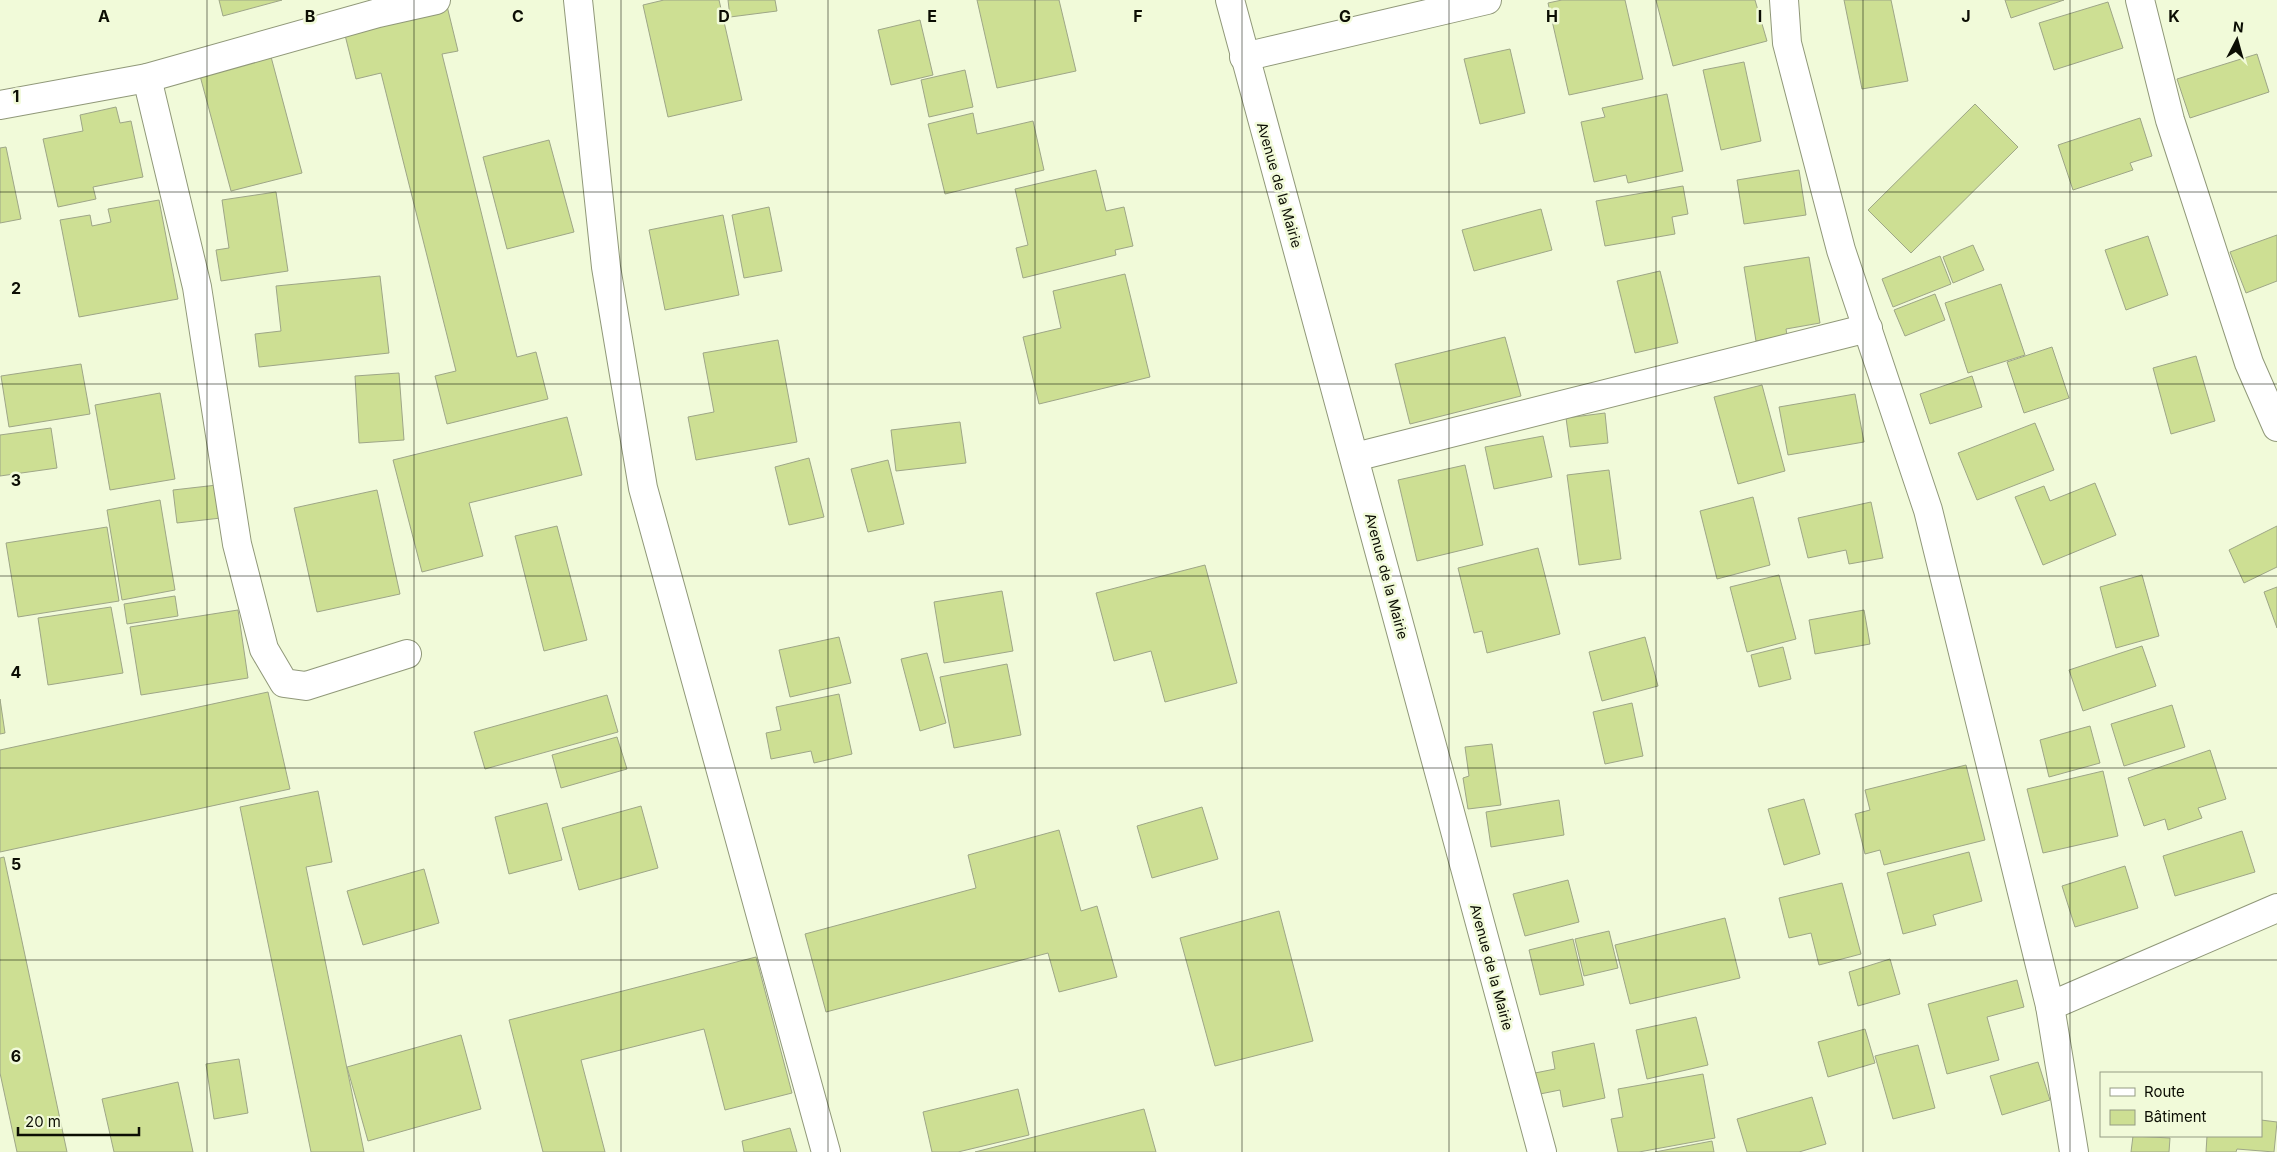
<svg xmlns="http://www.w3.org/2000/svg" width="2277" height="1152" font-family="Inter,sans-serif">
  <rect width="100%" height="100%" fill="#f1fad9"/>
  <!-- building -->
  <g fill="#cddf93" stroke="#9ea687">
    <path d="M219,0H282L223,16Z"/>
    <path d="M664,0H719L742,100L668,117L643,5Z"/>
    <path d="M728,0H775L777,11L730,17Z"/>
    <path d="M977,0H1059L1076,71L997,88Z"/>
    <path d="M1562,0H1625L1643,79L1569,95L1548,3Z"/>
    <path d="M1656,0H1755L1767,41L1673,66Z"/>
    <path d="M1844,0H1891L1908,81L1862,89Z"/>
    <path d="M2005,0H2064L2011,18Z"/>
    <path d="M2108,2L2123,48L2054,70L2039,23Z"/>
    <path d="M447,6L458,51L442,54L517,357L536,352L548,399L447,424L435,376L456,371L381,73L356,79L344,31Z"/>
    <path d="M920,20L933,75L891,85L878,30Z"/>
    <path d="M1510,49L1525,113L1480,124L1464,59Z"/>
    <path d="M270,53L302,173L231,191L199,72Z"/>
    <path d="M2257,54L2269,92L2190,118L2177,79Z"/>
    <path d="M1744,62L1761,141L1721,150L1703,70Z"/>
    <path d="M965,70L973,107L929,117L921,80Z"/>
    <path d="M1667,94L1683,171L1628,183L1626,175L1594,182L1581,122L1605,117L1602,108Z"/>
    <path d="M1975,104L2018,147L1911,253L1868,210Z"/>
    <path d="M116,107L120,123L131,121L143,177L93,187L96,199L58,207L43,139L83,131L80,115Z"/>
    <path d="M973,113L977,134L1033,121L1044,170L945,194L928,124Z"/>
    <path d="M2140,118L2152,156L2130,163L2133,170L2073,190L2058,145Z"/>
    <path d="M549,140L574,232L507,249L483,157Z"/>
    <path d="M6,147L21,219L0,223V148Z"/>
    <path d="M1096,170L1106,211L1124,207L1133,246L1115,250L1116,255L1023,278L1016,248L1028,245L1015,189Z"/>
    <path d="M1799,170L1806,215L1744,224L1737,180Z"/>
    <path d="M1683,186L1688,214L1672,217L1675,234L1605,246L1596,201Z"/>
    <path d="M276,192L288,271L221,281L216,250L229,248L222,200Z"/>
    <path d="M159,200L178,299L79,317L60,220L90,215L92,226L111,222L108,209Z"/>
    <path d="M769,207L782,271L744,278L732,215Z"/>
    <path d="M1541,209L1552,250L1474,271L1462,230Z"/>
    <path d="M723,215L739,295L665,310L649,230Z"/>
    <path d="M2277,235V281L2246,293L2230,252Z"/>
    <path d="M2148,236L2168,295L2126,310L2105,250Z"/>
    <path d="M1973,245L1984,270L1953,283L1943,257Z"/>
    <path d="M1940,256L1951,284L1893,307L1882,279Z"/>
    <path d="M1809,257L1820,323L1786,329L1787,335L1756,341L1744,267Z"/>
    <path d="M1660,271L1678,343L1635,353L1617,281Z"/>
    <path d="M1125,274L1150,377L1039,404L1023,337L1061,328L1053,291Z"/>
    <path d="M380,276L389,353L259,367L255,334L281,331L276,286Z"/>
    <path d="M2001,284L2025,355L1968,373L1945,303Z"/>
    <path d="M1935,294L1945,320L1905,336L1894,310Z"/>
    <path d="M1505,337L1521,396L1410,424L1395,364Z"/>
    <path d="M778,340L797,442L696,460L688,417L714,412L703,353Z"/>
    <path d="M2052,347L2069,398L2024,413L2007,362Z"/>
    <path d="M2196,356L2215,421L2171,434L2153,368Z"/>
    <path d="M81,364L90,414L9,427L1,376Z"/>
    <path d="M399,373L404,440L359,443L355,376Z"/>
    <path d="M1972,376L1982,407L1930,424L1920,394Z"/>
    <path d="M1762,385L1785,471L1738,484L1714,397Z"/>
    <path d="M160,393L175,479L110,490L95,405Z"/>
    <path d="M1855,394L1864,442L1788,455L1779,407Z"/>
    <path d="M1605,413L1608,443L1570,447L1566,418Z"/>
    <path d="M567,417L582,475L469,503L483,556L422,572L393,460Z"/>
    <path d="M960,422L966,463L896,471L891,430Z"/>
    <path d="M2035,423L2054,470L1977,500L1958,453Z"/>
    <path d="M51,428L57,468L0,476V435Z"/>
    <path d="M1543,436L1552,477L1494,489L1485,447Z"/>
    <path d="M809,458L824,517L789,525L775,467Z"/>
    <path d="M888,460L904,524L868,532L851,469Z"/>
    <path d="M1465,465L1483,545L1417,561L1398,480Z"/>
    <path d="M1609,470L1621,559L1579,565L1567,475Z"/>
    <path d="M2095,483L2116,535L2043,565L2015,497L2044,486L2050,501Z"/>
    <path d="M217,485L221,518L177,523L173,490Z"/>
    <path d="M377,490L400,594L317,612L294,508Z"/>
    <path d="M1753,497L1770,565L1717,579L1700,511Z"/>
    <path d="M160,500L175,590L122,600L107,510Z"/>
    <path d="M1871,502L1883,558L1849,564L1846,550L1808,558L1798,518Z"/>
    <path d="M557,526L587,640L544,651L515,536Z"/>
    <path d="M2277,526V567L2244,583L2229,550Z"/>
    <path d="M107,527L119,601L18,617L6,543Z"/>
    <path d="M1538,548L1560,634L1487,653L1482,631L1474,633L1458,568Z"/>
    <path d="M1205,565L1237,683L1165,702L1151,651L1114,661L1096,593Z"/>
    <path d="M1779,575L1796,639L1747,652L1730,587Z"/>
    <path d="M2142,575L2159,636L2116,648L2100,587Z"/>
    <path d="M2277,587V628L2264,592Z"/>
    <path d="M1002,591L1013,651L944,663L934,602Z"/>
    <path d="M175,596L178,616L127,624L124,604Z"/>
    <path d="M111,607L123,673L48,685L38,618Z"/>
    <path d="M238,610L248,678L141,695L130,627Z"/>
    <path d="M1864,610L1870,644L1815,654L1809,620Z"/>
    <path d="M839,637L851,683L790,697L779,650Z"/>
    <path d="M1645,637L1658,686L1602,701L1589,652Z"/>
    <path d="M2142,646L2156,686L2083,711L2069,670Z"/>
    <path d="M1783,647L1791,679L1759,687L1751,655Z"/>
    <path d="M927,653L946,723L920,731L901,659Z"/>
    <path d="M1007,664L1021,735L954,748L940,677Z"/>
    <path d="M268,692L290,789L0,852V750Z"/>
    <path d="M839,694L852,754L814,763L811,751L771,759L766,733L781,730L776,707Z"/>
    <path d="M607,695L618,732L485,769L474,732Z"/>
    <path d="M0,699L5,733L0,734Z"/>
    <path d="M1632,703L1643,756L1605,764L1593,712Z"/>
    <path d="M2172,705L2185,747L2124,766L2111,724Z"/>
    <path d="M2090,726L2100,763L2049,777L2040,740Z"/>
    <path d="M617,737L627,769L561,788L552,755Z"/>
    <path d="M1492,744L1501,805L1468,809L1463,778L1469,776L1465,747Z"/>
    <path d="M2210,750L2226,799L2198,808L2202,818L2168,830L2165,819L2144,826L2128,778Z"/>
    <path d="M1966,765L1985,840L1884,865L1880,850L1865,854L1855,814L1870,810L1865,790Z"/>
    <path d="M2103,771L2118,836L2043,853L2027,789Z"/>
    <path d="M318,791L332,862L306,867L364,1152H311L240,807Z"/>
    <path d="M1804,799L1820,854L1784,865L1768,809Z"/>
    <path d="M1559,800L1564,835L1491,847L1486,812Z"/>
    <path d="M547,803L562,860L509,874L495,817Z"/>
    <path d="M641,806L658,868L579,890L562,828Z"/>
    <path d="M1202,807L1218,859L1152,878L1137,826Z"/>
    <path d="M1059,830L1081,911L1097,906L1117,977L1059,992L1048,953L826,1012L805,934L976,888L968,855Z"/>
    <path d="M2242,831L2255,872L2175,896L2163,856Z"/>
    <path d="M1969,852L1982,901L1933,915L1936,925L1903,934L1887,873Z"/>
    <path d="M4,857L67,1152H17L0,1073V858Z"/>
    <path d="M2125,866L2138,908L2075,927L2062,886Z"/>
    <path d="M424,869L439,923L363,945L347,891Z"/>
    <path d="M1568,880L1579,922L1525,936L1513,894Z"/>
    <path d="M1842,883L1861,954L1819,965L1811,933L1789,938L1779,898Z"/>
    <path d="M1279,911L1313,1041L1215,1066L1180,938Z"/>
    <path d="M1725,918L1740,978L1630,1004L1615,945Z"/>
    <path d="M1609,931L1618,968L1584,976L1575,939Z"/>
    <path d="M1573,939L1584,985L1540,995L1529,950Z"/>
    <path d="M756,957L792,1093L725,1110L704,1029L581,1060L605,1152H543L509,1020Z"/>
    <path d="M1890,959L1900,994L1858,1006L1849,972Z"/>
    <path d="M2017,980L2024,1007L1987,1017L1999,1060L1947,1074L1928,1004Z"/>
    <path d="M1696,1017L1708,1065L1647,1079L1636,1030Z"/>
    <path d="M1865,1029L1875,1063L1828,1077L1818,1042Z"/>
    <path d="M461,1035L481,1109L368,1141L347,1067Z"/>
    <path d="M1594,1043L1605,1098L1563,1107L1560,1090L1540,1094L1535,1073L1555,1069L1552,1052Z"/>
    <path d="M1918,1045L1935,1108L1893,1119L1875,1056Z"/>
    <path d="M239,1059L248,1113L214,1119L206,1064Z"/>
    <path d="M2038,1062L2050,1100L2002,1115L1990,1076Z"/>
    <path d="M1703,1074L1715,1138L1639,1152H1618L1611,1119L1623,1117L1618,1089Z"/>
    <path d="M178,1082L193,1152H114L102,1099Z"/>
    <path d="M1018,1089L1029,1135L958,1152H932L923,1112Z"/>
    <path d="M1812,1097L1826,1144L1799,1152H1747L1737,1119Z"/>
    <path d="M1144,1109L1156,1152H975Z"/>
    <path d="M2261,1120L2277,1122L2274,1152L2237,1149L2236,1152H2206L2207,1136H2261Z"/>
    <path d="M790,1128L797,1152H744L742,1141Z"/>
    <path d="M2133,1136L2170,1138L2169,1152H2131Z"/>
    <path d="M1712,1141L1714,1152H1655Z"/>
  </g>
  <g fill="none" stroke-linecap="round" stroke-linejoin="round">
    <defs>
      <g id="minor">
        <path d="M578,0L606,267L643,488L826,1152"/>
        <path d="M1230,0L1542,1152"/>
        <path d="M1784,0L1787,43L1841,250L1928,510L2050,1006L2074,1152"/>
        <path d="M2140,0L2170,120L2249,363L2277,427"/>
        <path d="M1244,57L1487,0"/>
        <path d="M147,78L197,287L237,544L264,649L284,683L306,686L407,654"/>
        <path d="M0,105L147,78L378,13L436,0"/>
        <path d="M1355,457L1868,328"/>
        <path d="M2050,1006L2277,908"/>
      </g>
    </defs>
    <!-- minor casing -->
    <use href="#minor" stroke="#909879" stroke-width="30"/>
    <!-- minor -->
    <use href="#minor" stroke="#fff" stroke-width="28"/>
  </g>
  <!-- grid -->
  <path fill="none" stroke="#0c0e04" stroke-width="1" stroke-opacity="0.55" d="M207,0V1152M414,0V1152M621,0V1152M828,0V1152M1035,0V1152M1242,0V1152M1449,0V1152M1656,0V1152M1863,0V1152M2070,0V1152M0,192H2277M0,384H2277M0,576H2277M0,768H2277M0,960H2277"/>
  <g text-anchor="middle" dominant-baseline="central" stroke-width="5" stroke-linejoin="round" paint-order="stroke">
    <!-- street labels -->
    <g font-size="14" fill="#0c0e04" stroke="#f1fad9">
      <text transform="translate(1280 185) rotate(74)">Avenue de la Mairie</text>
      <text transform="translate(1387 576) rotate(75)">Avenue de la Mairie</text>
      <text transform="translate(1492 967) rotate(75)">Avenue de la Mairie</text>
    </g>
  </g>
  <g font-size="16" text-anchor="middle" font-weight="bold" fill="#0c0e04" stroke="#f1fad9" stroke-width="5" stroke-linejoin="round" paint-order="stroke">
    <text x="104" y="22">A</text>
    <text x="310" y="22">B</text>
    <text x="518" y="22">C</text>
    <text x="724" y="22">D</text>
    <text x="932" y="22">E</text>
    <text x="1138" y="22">F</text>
    <text x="1345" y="22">G</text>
    <text x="1552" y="22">H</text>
    <text x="1760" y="22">I</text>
    <text x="1966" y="22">J</text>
    <text x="2174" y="22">K</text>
    <text x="16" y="102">1</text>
    <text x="16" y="294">2</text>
    <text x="16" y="486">3</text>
    <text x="16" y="678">4</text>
    <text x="16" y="870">5</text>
    <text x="16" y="1062">6</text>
  </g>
  <!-- legend -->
  <rect x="2100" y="1072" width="162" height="65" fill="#f1fad9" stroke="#959c84"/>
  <rect x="2110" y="1088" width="25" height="8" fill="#ffffff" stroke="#959c84"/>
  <text x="2144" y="1097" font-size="15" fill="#0c0e04">Route</text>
  <rect x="2110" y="1110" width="25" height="15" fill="#cddf93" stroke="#959c84"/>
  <text x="2144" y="1122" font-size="15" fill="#0c0e04">Bâtiment</text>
  <!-- north arrow -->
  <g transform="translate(2237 40) rotate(6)" stroke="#f1fad9" stroke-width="4" paint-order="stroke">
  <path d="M0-4L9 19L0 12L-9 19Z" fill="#0c0e04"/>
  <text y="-8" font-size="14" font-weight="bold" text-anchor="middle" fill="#0c0e04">N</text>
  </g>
  <!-- scale -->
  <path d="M18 1127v8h121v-8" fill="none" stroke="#0c0e04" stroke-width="2.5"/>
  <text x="25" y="1127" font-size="15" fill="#0c0e04" stroke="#f1fad9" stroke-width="4" paint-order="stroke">20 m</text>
</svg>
